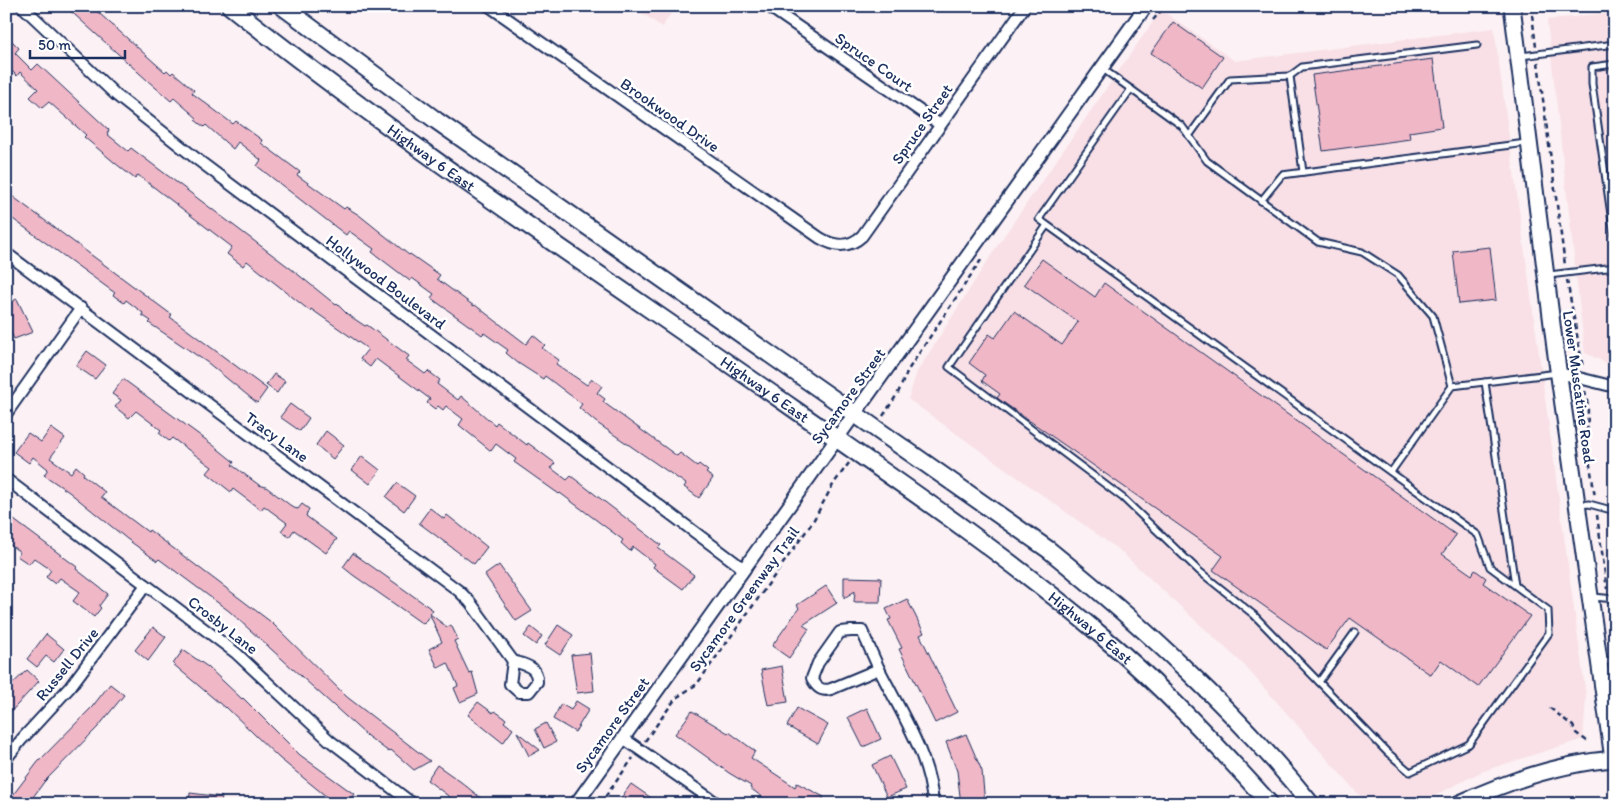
<svg xmlns="http://www.w3.org/2000/svg" width="1621" height="810" font-family="Itim,sans-serif">
  <rect width="100%" height="100%" fill="#fcf1f4"/>
  <filter id="ink" filterUnits="userSpaceOnUse"><feTurbulence type="fractalNoise" baseFrequency=".02" numOctaves="2"/><feDisplacementMap in="SourceGraphic" scale="10" xChannelSelector="R" yChannelSelector="G"/><feConvolveMatrix kernelMatrix="1 2 1 2 8 2 1 2 1" color-interpolation-filters="sRGB"/></filter>
  <g filter="url(#ink)">
    <!-- built -->
    <g fill="#f8e0e6">
      <path d="M632,6H676L662,27Z"/>
      <path d="M1161,10L1235,61L1494,28L1586,696L1583,739L1483,771L1418,804H1367L1244,665L1119,550L908,399L917,372L997,246Z"/>
      <path d="M1615,12V367L1585,353L1547,20Z"/>
    </g>
    <!-- building -->
    <g fill="#f0b7c7" stroke="#1b2f5e">
      <path d="M65,6H91L165,72L167,70L171,74L173,72L194,90L192,93L233,124L236,121L262,140L261,143L300,172L297,175L344,209L346,207L359,215L409,255L410,254L440,275L437,279L474,306L475,305L526,344L533,335L545,345L542,348L559,360L556,364L587,385L592,379L602,386L597,393L605,399L603,402L677,456L680,453L697,466L699,464L708,471L706,473L713,478L699,498L684,487L686,484L597,423L579,408L582,404L566,392L545,376L543,379L518,363L506,353L508,350L484,333L482,335L431,298L434,294L412,278L410,281L372,252L374,249L349,231L346,235L333,225L257,166L261,160L238,142L233,149L206,125L204,127L195,120L197,118L174,98L171,101L148,81Z"/>
      <path d="M1173,22L1223,57L1202,88L1151,53Z"/>
      <path d="M6,35L19,48L15,53L32,70L38,64L109,130L107,134L128,151L131,148L290,268L336,305L337,304L347,314L365,326L367,325L409,356L406,360L425,374L428,371L440,380L437,384L458,400L461,396L495,425L497,422L527,445L528,443L555,463L551,468L567,480L571,476L661,545L658,548L694,575L683,589L653,567L655,564L633,547L630,551L621,543L623,540L560,493L559,494L514,462L516,459L496,444L491,451L459,425L463,419L446,406L443,410L438,406L435,409L427,403L430,399L376,359L370,367L360,359L368,349L311,309L310,311L247,261L243,266L227,254L232,247L138,175L135,179L115,163L84,137L86,135L49,102L42,108L30,97L38,89L20,72L17,76L12,71L6,76Z"/>
      <path d="M1433,59L1442,127L1409,132L1410,139L1323,151L1312,75Z"/>
      <path d="M12,196L172,315L170,317L267,389L257,403L208,363L149,323L151,321L142,315L143,313L126,300L124,303L113,295L115,293L6,214V203Z"/>
      <path d="M1490,247L1496,300L1459,304L1453,251Z"/>
      <path d="M1042,259L1095,297L1104,283L1456,535L1442,554L1472,575L1475,570L1486,578L1483,583L1530,616L1478,687L1441,660L1431,675L1350,618L1326,650L1213,570L1223,556L997,398L1000,394L982,381L985,375L969,363L989,334L995,338L1014,311L1062,345L1078,322L1024,284Z"/>
      <path d="M17,299L33,332L14,339L6,321V304Z"/>
      <path d="M87,351L106,365L95,379L76,366Z"/>
      <path d="M274,374L285,381L277,393L266,385Z"/>
      <path d="M123,379L213,445L234,462L232,465L259,485L266,487L294,508L298,509L302,504L309,509L306,516L337,539L326,553L294,530L289,537L281,531L287,523L264,506L261,510L233,489L231,492L207,473L212,467L172,438L169,441L159,433L161,430L136,411L129,418L115,407L121,400L112,394Z"/>
      <path d="M290,404L309,418L300,431L280,417Z"/>
      <path d="M51,428L65,438L50,458L71,473L76,466L84,473L83,475L105,492L101,497L148,532L149,530L177,551L271,622L347,697L430,761L414,770L391,750L389,752L366,735L229,611L159,559L157,561L127,539L69,492L44,475L48,469L33,457L29,463L14,452L28,433L41,442Z"/>
      <path d="M326,431L344,445L333,459L316,445Z"/>
      <path d="M362,456L380,470L370,484L352,470Z"/>
      <path d="M397,483L415,496L404,511L386,497Z"/>
      <path d="M430,508L444,519L447,515L487,547L474,564L419,523Z"/>
      <path d="M6,514L77,567L76,569L108,594L99,606L101,608L94,617L73,601L80,592L60,578L55,584L46,577L51,570L34,558L29,564L17,556L20,552L6,542Z"/>
      <path d="M353,553L433,610L430,614L447,627L451,625L458,639L454,641L469,673L472,672L478,694L460,702L454,688L458,686L448,663L438,668L429,649L442,642L430,615L423,624L353,575L343,567Z"/>
      <path d="M499,565L532,611L516,621L485,575Z"/>
      <path d="M844,577L881,578L880,602H854L855,591L844,598Z"/>
      <path d="M826,586L837,603L803,625L809,629L789,658L772,646L799,608L797,605Z"/>
      <path d="M907,599L924,633L920,635L957,712L935,723L899,649L902,648L888,620L891,619L886,609Z"/>
      <path d="M558,625L573,635L560,655L545,645Z"/>
      <path d="M153,627L166,637L148,661L135,650Z"/>
      <path d="M531,627L542,636L536,645L524,636Z"/>
      <path d="M46,634L64,649L54,662L46,656L37,667L27,659Z"/>
      <path d="M183,650L208,667L242,699L243,698L300,755L354,794L347,804H336L322,793L279,758L226,707L225,708L173,664Z"/>
      <path d="M590,653L594,691L577,693L571,655Z"/>
      <path d="M782,666L788,702L768,705L761,670Z"/>
      <path d="M27,670L39,681L6,717V690Z"/>
      <path d="M110,684L124,695L98,727L44,782L28,804H6L38,762L92,707Z"/>
      <path d="M576,701L589,709L575,732L553,719L561,704L571,710Z"/>
      <path d="M478,702L493,713L495,711L506,719L504,722L513,729L503,743L468,715Z"/>
      <path d="M797,708L828,725L818,744L787,726Z"/>
      <path d="M867,708L881,739L863,747L848,717Z"/>
      <path d="M692,711L728,733L729,732L755,751L751,758L795,787L797,783L824,797L820,804H772L750,788L751,786L729,773L675,734Z"/>
      <path d="M546,723L556,742L544,748L535,729Z"/>
      <path d="M517,732L540,750L529,756Z"/>
      <path d="M966,734L982,771L985,804H961L957,771L946,742Z"/>
      <path d="M890,756L906,789L887,797L872,765Z"/>
      <path d="M437,765L461,782L488,804H459L427,780Z"/>
      <path d="M631,784L660,804H629L621,798Z"/>
      <path d="M190,793L222,797L221,804H189Z"/>
    </g>
    <g fill="none" stroke-linecap="round" stroke-linejoin="round">
      <defs>
        <g id="service">
          <path d="M1521,56L1615,44"/>
          <path d="M1615,64L1592,67V84L1615,242"/>
          <path d="M1103,69L1182,126L1207,161L1318,242L1362,252L1398,275L1433,316L1452,386"/>
          <path d="M1290,76L1302,67L1477,45"/>
          <path d="M1189,136L1230,79L1290,76L1303,172"/>
          <path d="M1261,201L1282,175L1526,143"/>
          <path d="M1047,225L949,367L1123,498L1199,571L1254,615L1387,752L1410,772L1469,744L1549,633L1548,610L1490,567L1478,535L1047,225L1039,219L1131,89"/>
          <path d="M1549,275L1615,267"/>
          <path d="M1485,382L1515,585"/>
          <path d="M1391,472L1452,386L1558,373"/>
          <path d="M1579,505L1589,504L1615,511"/>
          <path d="M1593,597L1615,599"/>
          <path d="M1600,662L1615,660"/>
          <path d="M1319,682L1355,632"/>
        </g>
        <g id="minor">
          <path d="M22,6L116,95L198,160L744,569"/>
          <path d="M489,6L820,238C835,247 849,248 862,236L1025,6"/>
          <path d="M768,6L939,124"/>
          <path d="M6,253L459,591L470,602L513,661"/>
          <path d="M1559,373L1615,387"/>
          <path d="M6,414L81,308"/>
          <path d="M6,479L236,653L329,740L413,804"/>
          <path d="M851,631H862L879,669L831,689C821,692 816,687 812,678L818,663L840,632Z"/>
          <path d="M513,661C525,665 538,666 537,682L529,692H519L510,684Z"/>
          <path d="M879,669C900,711 930,756 933,804"/>
          <path d="M623,738L718,804"/>
          <path d="M6,759L22,739L70,687L146,585"/>
        </g>
        <path id="tertiary" d="M576,804L1146,6"/>
        <g id="secondary">
          <path d="M1512,6L1555,348L1613,759"/>
          <path d="M1458,804C1508,781 1560,763 1615,759"/>
        </g>
        <g id="primary">
          <path id="s1" d="M230,6C411,150 605,277 794,409C899,482 1005,554 1102,636C1163,687 1217,745 1270,804"/>
          <path d="M282,6L437,121L1049,550C1144,627 1234,709 1311,804"/>
        </g>
      </defs>
      <!-- service casing -->
      <use href="#service" stroke="#1b2f5e" stroke-width="9"/>
      <!-- minor casing -->
      <use href="#minor" stroke="#1b2f5e" stroke-width="14"/>
      <!-- tertiary casing -->
      <use href="#tertiary" stroke="#1b2f5e" stroke-width="16"/>
      <!-- secondary casing -->
      <use href="#secondary" stroke="#1b2f5e" stroke-width="19"/>
      <!-- primary casing -->
      <use href="#primary" stroke="#1b2f5e" stroke-width="20"/>
      <!-- path -->
      <g stroke="#1b2f5e" stroke-width="2.5" stroke-dasharray="5 4" stroke-linecap="butt">
        <path d="M1531,6L1536,47"/>
        <path d="M1153,20L1165,6"/>
        <path d="M1538,62L1565,265"/>
        <path d="M1567,280L1583,368"/>
        <path d="M1585,391L1588,406L1587,446L1595,497"/>
        <path d="M883,416L898,393L908,370L981,260"/>
        <path d="M1597,515L1607,589"/>
        <path d="M1609,607L1615,650"/>
        <path d="M1550,708L1573,726L1576,733L1587,741"/>
        <path d="M645,741L676,698L697,684L812,523L834,483L849,463"/>
        <path d="M600,804L633,758"/>
      </g>
      <!-- service -->
      <use href="#service" stroke="#fff" stroke-width="5"/>
      <!-- minor -->
      <use href="#minor" stroke="#fff" stroke-width="10"/>
      <!-- tertiary -->
      <use href="#tertiary" stroke="#fff" stroke-width="12"/>
      <!-- secondary -->
      <use href="#secondary" stroke="#fff" stroke-width="15"/>
      <!-- primary -->
      <use href="#primary" stroke="#fff" stroke-width="16"/>
    </g>
  </g>
  <g text-anchor="middle" dominant-baseline="central" stroke-width="5" stroke-linejoin="round" paint-order="stroke">
    <!-- street labels -->
    <g font-size="16" fill="#1b2f5e" stroke="#fff">
      <text transform="translate(874 62) rotate(35)">Spruce Court</text>
      <text transform="translate(670 115) rotate(35)">Brookwood Drive</text>
      <text transform="translate(922 124) rotate(-55)">Spruce Street</text>
      <text stroke="none"><textPath href="#s1" startOffset="252">Highway 6 East</textPath></text>
      <text transform="translate(386 282) rotate(37)">Hollywood Boulevard</text>
      <text transform="translate(1579 387) rotate(82)">Lower Muscatine Road</text>
      <text stroke="none"><textPath href="#s1" startOffset="658">Highway 6 East</textPath></text>
      <text transform="translate(848 396) rotate(-54)">Sycamore Street</text>
      <text transform="translate(277 437) rotate(36)">Tracy Lane</text>
      <text transform="translate(744 599) rotate(-54)">Sycamore Greenway Trail</text>
      <text transform="translate(223 625) rotate(38)">Crosby Lane</text>
      <text stroke="none"><textPath href="#s1" startOffset="1062">Highway 6 East</textPath></text>
      <text transform="translate(67 664) rotate(-51)">Russell Drive</text>
      <text transform="translate(612 725) rotate(-54)">Sycamore Street</text>
    </g>
  </g>
  <!-- margin -->
  <rect width="1621" height="810" fill="none" stroke="#fff" stroke-width="25"/>
  <rect x="12" y="12" width="1596" height="785" fill="none" stroke="#1b2f5e" stroke-width="2" filter="url(#ink)"/>
  <!-- scale -->
  <path d="M30 50v8h95v-8" fill="none" stroke="#1b2f5e" stroke-width="2.5"/>
  <text x="38" y="50" font-size="15" fill="#1b2f5e" stroke="#ffffff" stroke-width="4" paint-order="stroke">50 m</text>
</svg>
